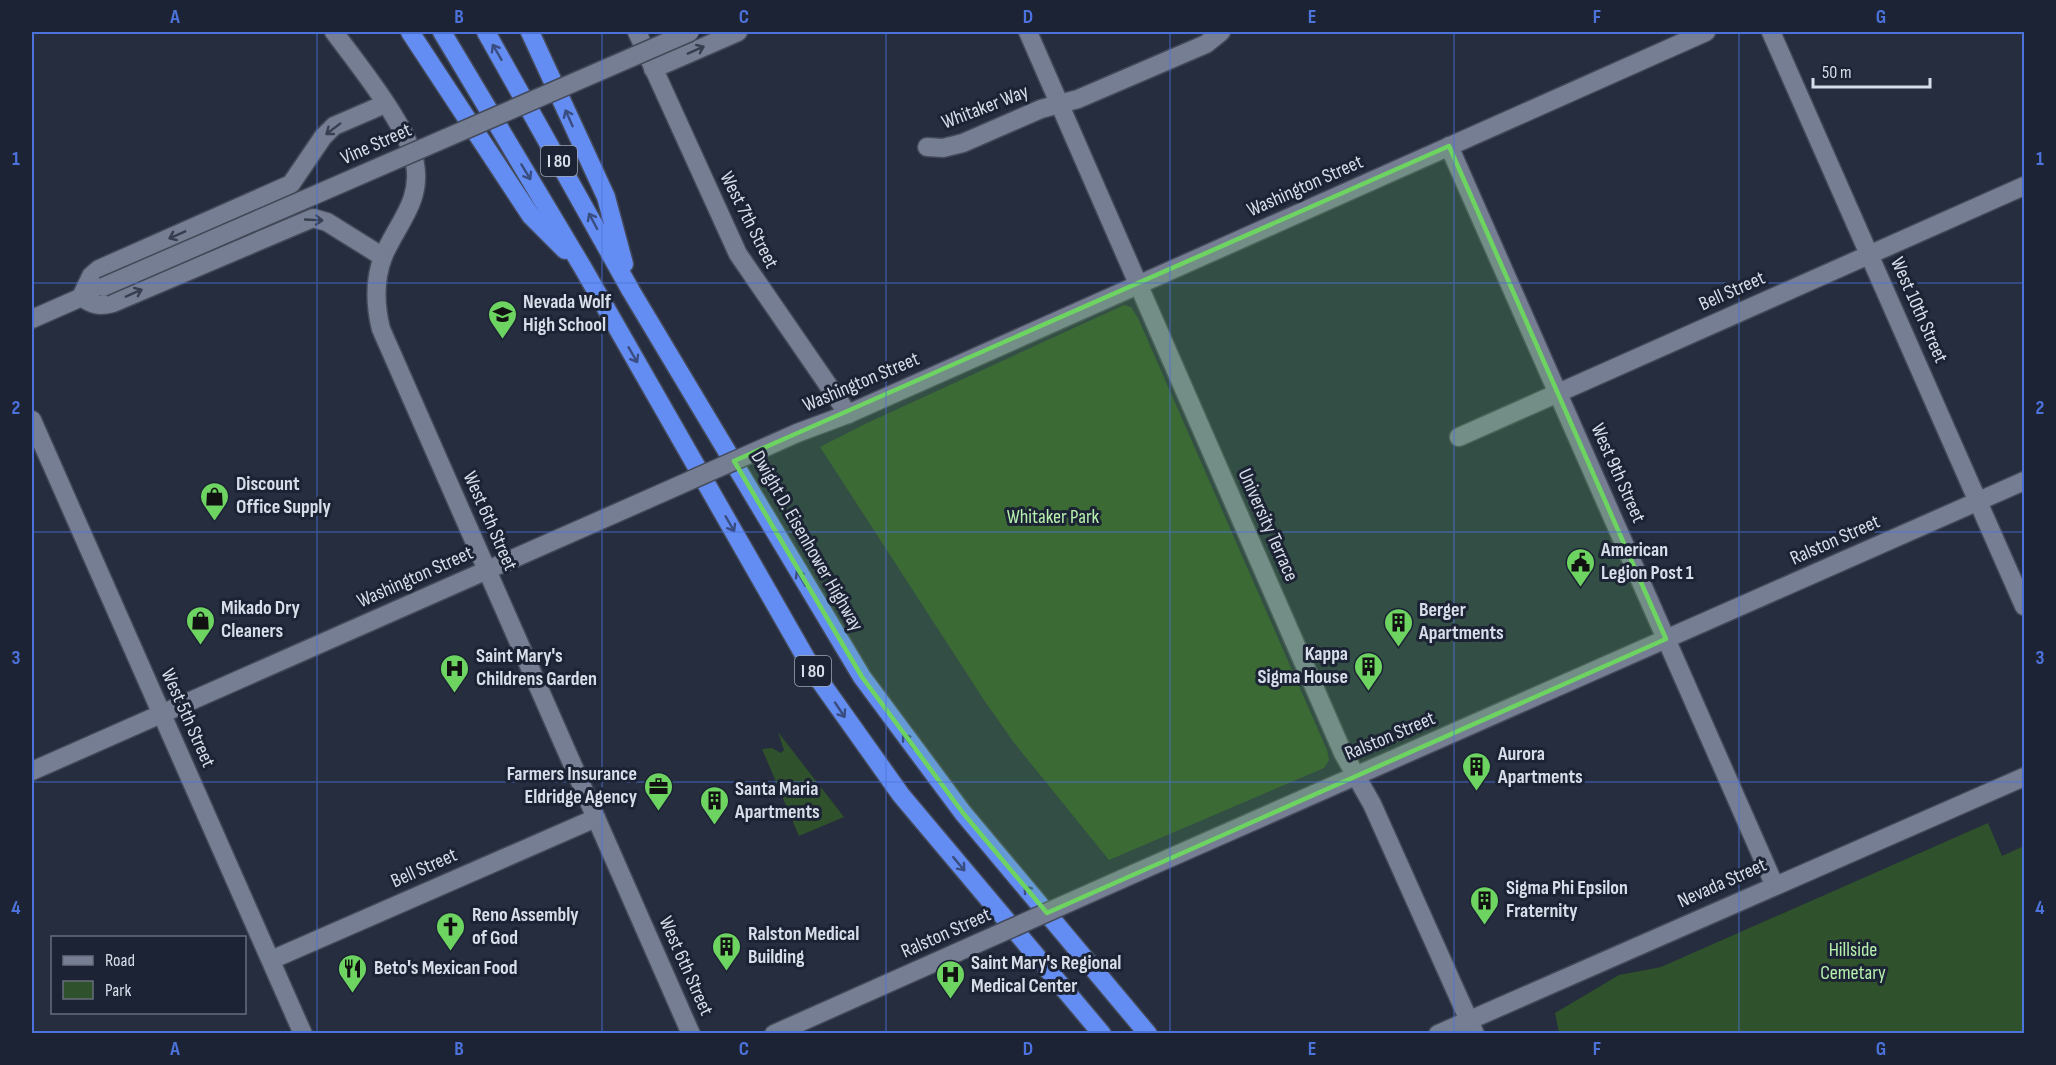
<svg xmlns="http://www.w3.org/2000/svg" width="2056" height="1065" font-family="'Sofia Sans Condensed',sans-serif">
  <rect width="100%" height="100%" fill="#252d3e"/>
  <!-- green -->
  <g fill="#2f512b">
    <path d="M1124,305L1131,307L1138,318L1327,750L1329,760L1324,768L1109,860L1015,744L984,700L820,447L865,424Z"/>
    <path d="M778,732L844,817L799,836L762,749L772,748L781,753L784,750Z"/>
    <path d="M1988,823L2002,856L2024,846V1033H1559L1555,1013L1619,975L1661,967Z"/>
  </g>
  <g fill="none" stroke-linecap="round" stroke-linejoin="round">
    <defs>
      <g id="minor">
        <path d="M334,32C357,63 409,127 415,164C422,202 396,225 383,257C374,281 375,305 381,329L691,1034"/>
        <path d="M637,32L738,254L848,414"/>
        <path d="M1028,32L1343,753L1372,804L1475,1034"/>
        <path d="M1771,32L2024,606"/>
        <path d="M653,69L738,32"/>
        <path d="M1449,146L1774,884"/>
        <path d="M927,147L943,148L963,143L1041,109L1078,99L1206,44L1221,32"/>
        <path d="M81,297L91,276L99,269L291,184L323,137L334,126L385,104"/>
        <path d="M81,297C93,305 99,307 113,303L313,218L327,222L383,257"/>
        <path d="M32,319L91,293"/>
        <path d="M32,420L303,1034"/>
        <path d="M797,433L848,414L1706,32"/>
        <path d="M1459,437L2024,186"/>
        <path d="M32,771L646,500"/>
        <path d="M1122,879L2024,481"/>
        <path d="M271,960L596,818"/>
        <path d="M774,1034L958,952"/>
        <path d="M1438,1034L2024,777"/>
      </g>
      <g id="highway">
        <path d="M410,32L531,216L565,250"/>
        <path d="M442,32L583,268L815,674L901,795L1102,1034"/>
        <path d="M486,32L631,291L862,677L963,813L1148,1034"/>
        <path d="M530,32L606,197L624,264"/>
      </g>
    </defs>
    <!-- minor casing -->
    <use href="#minor" stroke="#434958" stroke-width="21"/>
    <!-- highway casing -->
    <use href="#highway" stroke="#434958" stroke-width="21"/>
    <!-- minor -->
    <use href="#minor" stroke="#757e92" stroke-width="18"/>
    <!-- highway -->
    <use href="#highway" stroke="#648df4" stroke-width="18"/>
    <defs>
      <g id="minor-bridge">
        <path d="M103,287L690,32"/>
        <path d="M646,500L797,433"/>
        <path d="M958,952L1122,879"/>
      </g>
    </defs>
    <!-- minor-bridge casing -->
    <use href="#minor-bridge" stroke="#434958" stroke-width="21" stroke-linecap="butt"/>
    <!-- minor-bridge -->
    <use href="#minor-bridge" stroke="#757e92" stroke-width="18"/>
  </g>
  <!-- one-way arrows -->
  <defs><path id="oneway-shaft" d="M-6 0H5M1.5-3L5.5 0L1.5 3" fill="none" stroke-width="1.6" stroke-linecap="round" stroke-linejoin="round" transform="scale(1.5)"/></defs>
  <g stroke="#373e50">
    <use href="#oneway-shaft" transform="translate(696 50) rotate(-24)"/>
    <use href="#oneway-shaft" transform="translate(333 129) rotate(143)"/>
    <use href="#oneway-shaft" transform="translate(314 220) rotate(3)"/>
    <use href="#oneway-shaft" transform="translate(177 235) rotate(156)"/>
    <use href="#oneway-shaft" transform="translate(134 293) rotate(-24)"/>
  </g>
  <g stroke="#394d81">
    <use href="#oneway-shaft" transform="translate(497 52) rotate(-120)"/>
    <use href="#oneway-shaft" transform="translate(569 118) rotate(-114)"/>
    <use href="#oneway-shaft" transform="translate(526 172) rotate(59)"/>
    <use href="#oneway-shaft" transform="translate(593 221) rotate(-118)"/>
    <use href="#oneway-shaft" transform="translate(633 355) rotate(60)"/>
    <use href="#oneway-shaft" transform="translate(730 524) rotate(60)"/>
    <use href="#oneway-shaft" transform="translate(801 578) rotate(-120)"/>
    <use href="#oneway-shaft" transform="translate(840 710) rotate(56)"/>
    <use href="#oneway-shaft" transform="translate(908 741) rotate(-126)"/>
    <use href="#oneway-shaft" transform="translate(959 864) rotate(50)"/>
    <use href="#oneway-shaft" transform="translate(1030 893) rotate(-130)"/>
  </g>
  <!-- marked area -->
  <path fill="#6dd361" fill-opacity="0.2" stroke="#6dd361" stroke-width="4.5" stroke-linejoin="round" d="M1449,146L1666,639L1047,913L963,813L862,677L734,461Z"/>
  <!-- grid -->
  <path fill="none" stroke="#4c72dc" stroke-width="1.5" stroke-opacity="0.55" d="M317,32V1034M602,32V1034M886,32V1034M1170,32V1034M1454,32V1034M1739,32V1034M32,283H2024M32,532H2024M32,782H2024"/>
  <!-- icons -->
  <defs>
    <symbol id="school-pin" viewBox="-11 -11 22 30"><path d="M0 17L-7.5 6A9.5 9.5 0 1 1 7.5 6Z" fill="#6dd361" stroke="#1c2334"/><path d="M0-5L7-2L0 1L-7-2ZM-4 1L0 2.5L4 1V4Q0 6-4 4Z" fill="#111"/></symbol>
    <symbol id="shop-pin" viewBox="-11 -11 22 30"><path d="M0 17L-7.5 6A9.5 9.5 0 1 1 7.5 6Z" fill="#6dd361" stroke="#1c2334"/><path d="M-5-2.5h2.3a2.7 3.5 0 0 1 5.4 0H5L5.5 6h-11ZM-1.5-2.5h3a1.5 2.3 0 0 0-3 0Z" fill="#111"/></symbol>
    <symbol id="civic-pin" viewBox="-11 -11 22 30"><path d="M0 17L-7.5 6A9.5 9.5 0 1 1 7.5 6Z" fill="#6dd361" stroke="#1c2334"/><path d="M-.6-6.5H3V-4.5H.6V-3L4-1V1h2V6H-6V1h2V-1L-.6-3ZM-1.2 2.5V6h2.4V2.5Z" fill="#111"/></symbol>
    <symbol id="building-pin" viewBox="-11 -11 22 30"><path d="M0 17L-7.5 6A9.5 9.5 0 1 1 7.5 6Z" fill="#6dd361" stroke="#1c2334"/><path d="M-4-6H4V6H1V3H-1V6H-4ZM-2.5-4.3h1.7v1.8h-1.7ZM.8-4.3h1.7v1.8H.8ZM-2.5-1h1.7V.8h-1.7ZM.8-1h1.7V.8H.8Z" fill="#111"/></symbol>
    <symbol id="hospital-pin" viewBox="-11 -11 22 30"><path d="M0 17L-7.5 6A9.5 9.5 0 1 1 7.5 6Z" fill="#6dd361" stroke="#1c2334"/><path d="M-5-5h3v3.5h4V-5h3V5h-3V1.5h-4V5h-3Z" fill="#111"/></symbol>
    <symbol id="office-pin" viewBox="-11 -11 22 30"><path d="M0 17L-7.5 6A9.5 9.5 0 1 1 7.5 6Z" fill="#6dd361" stroke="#1c2334"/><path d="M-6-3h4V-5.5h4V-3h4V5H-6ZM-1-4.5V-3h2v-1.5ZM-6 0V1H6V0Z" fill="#111"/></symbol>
    <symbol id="church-pin" viewBox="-11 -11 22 30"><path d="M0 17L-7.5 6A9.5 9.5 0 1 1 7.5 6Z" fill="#6dd361" stroke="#1c2334"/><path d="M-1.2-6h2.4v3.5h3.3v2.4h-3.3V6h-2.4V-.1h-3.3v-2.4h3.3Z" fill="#111"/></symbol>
    <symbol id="restaurant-pin" viewBox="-11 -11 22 30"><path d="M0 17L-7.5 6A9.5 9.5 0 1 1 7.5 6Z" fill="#6dd361" stroke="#1c2334"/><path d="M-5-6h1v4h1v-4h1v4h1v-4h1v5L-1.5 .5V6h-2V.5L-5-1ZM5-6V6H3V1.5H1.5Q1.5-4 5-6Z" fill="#111"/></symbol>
  </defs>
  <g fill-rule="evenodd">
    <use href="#school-pin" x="486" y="298" width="33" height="45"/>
    <use href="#shop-pin" x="198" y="480" width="33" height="45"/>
    <use href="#civic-pin" x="1564" y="546" width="33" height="45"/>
    <use href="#shop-pin" x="184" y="604" width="33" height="45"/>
    <use href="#building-pin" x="1382" y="606" width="33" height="45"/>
    <use href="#building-pin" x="1352" y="650" width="33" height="45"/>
    <use href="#hospital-pin" x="438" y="652" width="33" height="45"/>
    <use href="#building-pin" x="1460" y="750" width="33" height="45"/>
    <use href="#office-pin" x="642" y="770" width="33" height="45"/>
    <use href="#building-pin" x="698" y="784" width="33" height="45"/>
    <use href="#building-pin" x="1468" y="884" width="33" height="45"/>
    <use href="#church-pin" x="434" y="910" width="33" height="45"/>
    <use href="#building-pin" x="710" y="930" width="33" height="45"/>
    <use href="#restaurant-pin" x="336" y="952" width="33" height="45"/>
    <use href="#hospital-pin" x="934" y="958" width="33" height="45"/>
  </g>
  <g text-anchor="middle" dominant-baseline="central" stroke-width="6" stroke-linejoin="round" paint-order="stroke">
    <!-- shield labels -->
    <g fill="#1c2334" stroke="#a0a6b3" stroke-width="1.5">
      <rect x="541" y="146" width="36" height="30" rx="4.5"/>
      <rect x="795" y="656" width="36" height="30" rx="4.5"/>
    </g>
    <g font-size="18" font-weight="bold" fill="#d8dee9">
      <text x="559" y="161">I 80</text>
      <text x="813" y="671">I 80</text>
    </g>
    <!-- street labels -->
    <g font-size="20" fill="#d8dee9" stroke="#1c2334">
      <text transform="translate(985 107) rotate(-21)">Whitaker Way</text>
      <text transform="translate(376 144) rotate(-24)">Vine Street</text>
      <text transform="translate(1305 186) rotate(-24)">Washington Street</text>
      <text transform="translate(749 220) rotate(63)">West 7th Street</text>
      <text transform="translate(1732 291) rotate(-24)">Bell Street</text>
      <text transform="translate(1919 310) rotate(66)">West 10th Street</text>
      <text transform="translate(861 382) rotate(-23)">Washington Street</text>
      <text transform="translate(1618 473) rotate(66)">West 9th Street</text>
      <text transform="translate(490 521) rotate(66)">West 6th Street</text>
      <text transform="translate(1268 525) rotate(66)">University Terrace</text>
      <text transform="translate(1835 540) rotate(-24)">Ralston Street</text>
      <text transform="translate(807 541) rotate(60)">Dwight D. Eisenhower Highway</text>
      <text transform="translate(415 577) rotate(-24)">Washington Street</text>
      <text transform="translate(188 718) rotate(66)">West 5th Street</text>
      <text transform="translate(1390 736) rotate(-23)">Ralston Street</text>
      <text transform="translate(424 868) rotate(-24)">Bell Street</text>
      <text transform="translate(1722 883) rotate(-24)">Nevada Street</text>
      <text transform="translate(946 933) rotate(-24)">Ralston Street</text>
      <text transform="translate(686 966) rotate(66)">West 6th Street</text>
    </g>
    <!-- poi labels -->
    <g font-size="20" font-weight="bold" fill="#d8dee9" stroke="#1c2334" text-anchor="start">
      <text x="523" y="302">Nevada Wolf<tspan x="523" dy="23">High School</tspan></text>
      <text x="236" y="484">Discount<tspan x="236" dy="23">Office Supply</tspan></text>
      <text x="1601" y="550">American<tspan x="1601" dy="23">Legion Post 1</tspan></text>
      <text x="221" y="608">Mikado Dry<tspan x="221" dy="23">Cleaners</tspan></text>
      <text x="1419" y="610">Berger<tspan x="1419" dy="23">Apartments</tspan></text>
      <text x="1348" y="654" text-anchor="end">Kappa<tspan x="1348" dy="23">Sigma House</tspan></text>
      <text x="476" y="656">Saint Mary's<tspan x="476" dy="23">Childrens Garden</tspan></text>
      <text x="1498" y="754">Aurora<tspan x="1498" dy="23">Apartments</tspan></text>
      <text x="637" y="774" text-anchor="end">Farmers Insurance<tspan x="637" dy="23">Eldridge Agency</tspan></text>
      <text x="735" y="789">Santa Maria<tspan x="735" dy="23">Apartments</tspan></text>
      <text x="1506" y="888">Sigma Phi Epsilon<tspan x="1506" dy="23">Fraternity</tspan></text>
      <text x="472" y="915">Reno Assembly<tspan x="472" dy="23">of God</tspan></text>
      <text x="748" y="934">Ralston Medical<tspan x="748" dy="23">Building</tspan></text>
      <text x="971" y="963">Saint Mary's Regional<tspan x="971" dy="23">Medical Center</tspan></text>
      <text x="374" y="968">Beto's Mexican Food</text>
    </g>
    <!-- park labels -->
    <g font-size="20" fill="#b6f1ae" stroke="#1c2334">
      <text x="1053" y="517">Whitaker Park</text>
      <text x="1853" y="950">Hillside<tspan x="1853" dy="23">Cemetary</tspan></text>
    </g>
  </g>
  <!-- border -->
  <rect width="2056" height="1065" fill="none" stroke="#1c2334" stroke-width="66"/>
  <!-- legend -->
  <rect x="51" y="936" width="195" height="78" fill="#1c2334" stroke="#676e7c" stroke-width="1.5"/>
  <rect x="63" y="956" width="30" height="9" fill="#757e92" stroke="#676e7c" stroke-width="1.5"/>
  <text x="105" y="966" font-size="18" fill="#d8dee9">Road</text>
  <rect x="63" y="981" width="30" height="18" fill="#2f512b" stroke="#676e7c" stroke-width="1.5"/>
  <text x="105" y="996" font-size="18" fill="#d8dee9">Park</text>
  <!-- scale -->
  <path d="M1813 78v9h117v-9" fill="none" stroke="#d8dee9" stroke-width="3"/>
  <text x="1822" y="78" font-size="18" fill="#d8dee9" stroke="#1c2334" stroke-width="4.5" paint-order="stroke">50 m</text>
  <rect x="33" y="33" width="1990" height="999" fill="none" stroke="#4c72dc" stroke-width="2"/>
  <g font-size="20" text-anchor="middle" font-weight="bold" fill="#4c72dc">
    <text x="175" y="23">A</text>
    <text x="459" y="23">B</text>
    <text x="744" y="23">C</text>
    <text x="1028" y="23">D</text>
    <text x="1312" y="23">E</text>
    <text x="1597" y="23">F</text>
    <text x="1881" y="23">G</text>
    <text x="16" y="165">1</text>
    <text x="2040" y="165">1</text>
    <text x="16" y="414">2</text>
    <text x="2040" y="414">2</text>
    <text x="16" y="664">3</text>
    <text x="2040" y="664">3</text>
    <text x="16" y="914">4</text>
    <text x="2040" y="914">4</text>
    <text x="175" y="1055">A</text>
    <text x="459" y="1055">B</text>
    <text x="744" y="1055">C</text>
    <text x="1028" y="1055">D</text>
    <text x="1312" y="1055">E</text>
    <text x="1597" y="1055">F</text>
    <text x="1881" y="1055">G</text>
  </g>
</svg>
